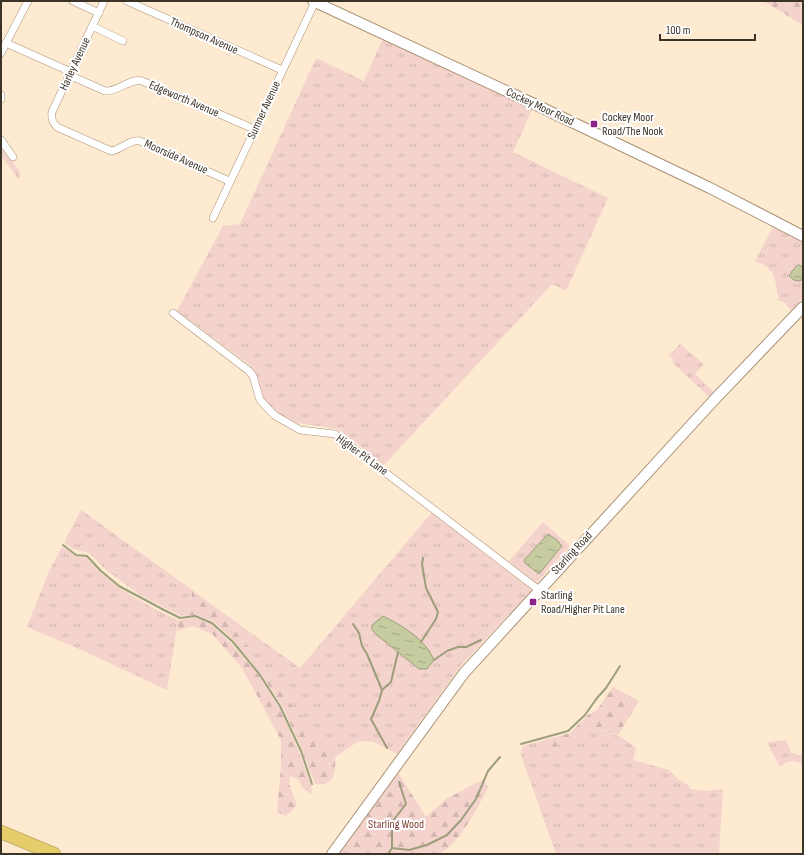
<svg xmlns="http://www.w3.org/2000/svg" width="804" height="855" font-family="'Sofia Sans Condensed',sans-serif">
  <defs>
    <pattern id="grass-tufts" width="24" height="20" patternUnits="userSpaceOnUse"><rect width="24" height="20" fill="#f4d3cc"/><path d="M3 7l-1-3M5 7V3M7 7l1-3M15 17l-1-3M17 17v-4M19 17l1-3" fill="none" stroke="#d2b6af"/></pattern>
    <pattern id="forest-firs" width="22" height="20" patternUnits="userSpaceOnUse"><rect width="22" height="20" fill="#f4d3cc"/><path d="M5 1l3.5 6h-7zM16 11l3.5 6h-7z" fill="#d2b6af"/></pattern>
    <pattern id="water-ripples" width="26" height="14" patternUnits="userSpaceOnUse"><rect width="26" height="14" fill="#c6cca0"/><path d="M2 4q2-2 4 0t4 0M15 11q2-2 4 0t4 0" fill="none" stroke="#a2a682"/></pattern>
  </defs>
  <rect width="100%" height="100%" fill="#fdead1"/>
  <!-- grass -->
  <g fill="url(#grass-tufts)">
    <path d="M383,38L533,108L513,152L608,198L566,291L552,284L384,465L338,429L297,423L280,414L263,399L256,374L250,365L177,311L223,226L240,224L316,58L364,81Z"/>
    <path d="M1,146L20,172L19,180L6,162L1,157Z"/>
    <path d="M774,225L803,241V267L798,265L799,281L803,278V298L791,310L784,302L779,301L774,275L766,266L755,261Z"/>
    <path d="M680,344L704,364L695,374L714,392L709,397L672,362L674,360L669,355Z"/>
    <path d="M81,510L192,590L191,608L181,616L140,595L105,569L89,553L73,549L64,543Z"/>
    <path d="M433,511L533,589L462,664L397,754L374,742L359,741L335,757L323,751L307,723L282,693L219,610L300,668Z"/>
    <path d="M543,522L570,546L536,583L509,561Z"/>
    <path d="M62,547L76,556L87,558C111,587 144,604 178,620L167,690L86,652L27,627L49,571Z"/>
    <path d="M587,728C610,731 618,734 636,748L633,760L669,770L678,779L690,786V789L704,791L723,789L719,854H556L521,755V752L523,746L534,743L551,747Z"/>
    <path d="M786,740L791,752L798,755H803V764C793,759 788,760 780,767L767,742Z"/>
  </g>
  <!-- forest -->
  <g fill="url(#forest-firs)">
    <path d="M763,1H803V25Z"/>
    <path d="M192,590L219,610L282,693L307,723L323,750L335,757C336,772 335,787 315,784L300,745L281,704L261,674L234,641L213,621L195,615L181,616L191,608Z"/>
    <path d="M195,618L212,624L232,644L259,676L279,706L298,749L311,786L312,794L303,789L298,779L290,776L289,784L297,805L286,816L277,812L281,767V740L242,668L212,634L193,626L177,631L178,620Z"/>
    <path d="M613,687L639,701L618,735L602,730L588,728L561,745L551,747L534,743L570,733L588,715L597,710Z"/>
    <path d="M397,771L426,817L446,799L484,779L488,788C475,811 463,839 440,854H337Z"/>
  </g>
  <!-- water -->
  <g fill="url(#water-ripples)" stroke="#9d9e7c">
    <path d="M798,265L803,267V278L800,281L794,280L789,276L792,271Z"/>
    <path d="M548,534L557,540L562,546L539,574L525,563L524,560Z"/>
    <path d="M383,616C403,626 425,639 434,660L427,669H419L378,636L372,630V625Z"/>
  </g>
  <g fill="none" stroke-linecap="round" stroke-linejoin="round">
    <!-- stream -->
    <g stroke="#9d9e7c" stroke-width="2">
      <path d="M63,545L76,555L87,556L101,571L119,586L164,610L180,618L195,616L212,623L233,642L260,675L280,706L301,751L312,784"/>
      <path d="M353,624L359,633L362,646L367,654L382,690L379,701L371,719L387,748"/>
      <path d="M421,642L436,619L438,612L426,588L422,564L423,558"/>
      <path d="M434,660L447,651L458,647H466L481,640"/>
      <path d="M382,690L391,682L398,652"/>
      <path d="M521,744L568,731L585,715L597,698L606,688L620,666"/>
      <path d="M392,848L409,850L427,845L447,835L461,820L476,799L488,771L500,757"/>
      <path d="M388,854L392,848V822L406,804L399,782"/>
    </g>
    <defs>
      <g id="street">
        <path d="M73,1L99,13"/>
        <path d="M104,1L52,112C51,118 52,122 57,127L111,151C121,150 129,139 140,141L229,181"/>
        <path d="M127,1L282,70"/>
        <path d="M92,26L123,41"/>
        <path d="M6,43L71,72"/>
        <path d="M1,53L28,1"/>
        <path d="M69,75L105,91C118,92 129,78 142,81L254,129"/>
        <path d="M1,95V99"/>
        <path d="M1,140L13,157"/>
        <path d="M213,218L315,2"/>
        <path d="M173,313L249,371L253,376L260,400L274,415L300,430L335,434L539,590"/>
      </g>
      <g id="secondary">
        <path d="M313,1L532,103L710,188L803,236"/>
        <path d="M332,854L464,673L714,400L803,307"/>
      </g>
      <path id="highway" d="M1,832L54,854"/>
    </defs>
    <!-- street casing -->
    <use href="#street" stroke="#a99275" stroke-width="8"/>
    <!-- secondary casing -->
    <use href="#secondary" stroke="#a99275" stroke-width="12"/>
    <!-- highway casing -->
    <use href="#highway" stroke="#ab9654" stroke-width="14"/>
    <!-- street -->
    <use href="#street" stroke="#fff" stroke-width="7"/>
    <!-- secondary -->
    <use href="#secondary" stroke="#fff" stroke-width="10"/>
    <!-- highway -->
    <use href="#highway" stroke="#e7cc6c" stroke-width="13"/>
  </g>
  <!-- markers -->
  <g fill="#8d2388" stroke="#fff" stroke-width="1.5">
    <rect x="590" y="120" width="8" height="8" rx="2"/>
    <rect x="529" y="598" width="8" height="8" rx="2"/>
  </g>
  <g text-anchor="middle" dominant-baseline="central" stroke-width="4" stroke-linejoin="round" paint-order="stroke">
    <!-- street labels -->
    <g font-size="12" fill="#3c3327" stroke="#fff">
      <text transform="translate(204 36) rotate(24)">Thompson Avenue</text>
      <text transform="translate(75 64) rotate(-65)">Harley Avenue</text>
      <text transform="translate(184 99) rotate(23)">Edgeworth Avenue</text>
      <text transform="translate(540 107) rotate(25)">Cockey Moor Road</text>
      <text transform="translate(264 110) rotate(-65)">Sumner Avenue</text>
      <text transform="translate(176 157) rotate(24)">Moorside Avenue</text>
      <text transform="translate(362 455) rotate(36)">Higher Pit Lane</text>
      <text transform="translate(572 553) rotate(-47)">Starling Road</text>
    </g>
    <!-- poi labels -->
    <g font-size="12" fill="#3c3327" stroke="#fff" text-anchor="start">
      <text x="602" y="117">Cockey Moor<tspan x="602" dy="14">Road/The Nook</tspan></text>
      <text x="541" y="595">Starling<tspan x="541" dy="14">Road/Higher Pit Lane</tspan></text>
    </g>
    <!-- park labels -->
    <g font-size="12" fill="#7e3f33" stroke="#fff">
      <text x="396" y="824">Starling Wood</text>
    </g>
  </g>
  <!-- border -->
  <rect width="804" height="855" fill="none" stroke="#3c3327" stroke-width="4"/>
  <!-- scale -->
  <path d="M660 34v6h95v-6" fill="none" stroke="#3c3327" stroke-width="2"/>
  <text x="666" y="34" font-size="12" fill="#3c3327" stroke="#ffffff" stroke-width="3" paint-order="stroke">100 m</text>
</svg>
